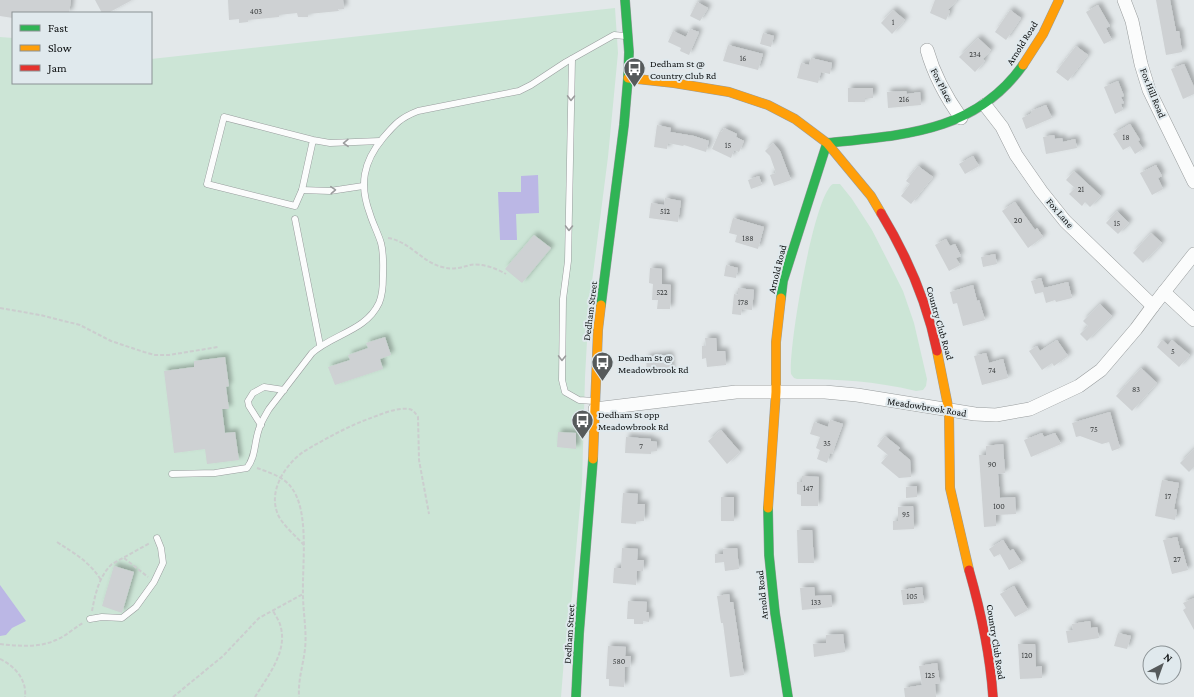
<svg xmlns="http://www.w3.org/2000/svg" width="1194" height="697" font-family="'Crimson Pro',serif">
  <defs>
    <filter id="shadow"><feDropShadow dx="3.5" dy="-3.5" stdDeviation="2" flood-color="#0004"/></filter>
  </defs>
  <rect width="100%" height="100%" fill="#e3e8ea"/>
  <!-- green -->
  <g fill="#cce5d6">
    <path d="M615,8L618,53L608,157L589,305L585,377L582,483L572,596L565,647L561,697H0V37L13,38V83H151V59Z"/>
    <path d="M833,184H840L852,199L872,230L893,271L903,291L914,323L927,379L926,386L923,390L916,391C874,381 839,379 797,379L794,378L791,374C788,349 814,194 833,184Z"/>
  </g>
  <!-- water -->
  <g fill="#bbb7e5">
    <path d="M538,175L539,213L516,214L517,240H500L498,192H521V176Z"/>
    <path d="M0,585L26,621L12,628L6,635L0,636Z"/>
  </g>
  <!-- building -->
  <g fill="#ced1d3" filter="url(#shadow)">
    <path d="M0,0H71L69,13H13V18L0,16Z"/>
    <path d="M95,0H132L108,13H102Z"/>
    <path d="M228,0H343L344,9H338L339,11L308,14V17H298L297,13L279,15V17L248,20V22L239,23V19L229,20Z"/>
    <path d="M935,0H957L948,10L950,11L946,20L930,13Z"/>
    <path d="M1156,0H1170L1176,31H1179L1182,52L1166,55Z"/>
    <path d="M697,2L708,8L700,21L690,16Z"/>
    <path d="M1098,5L1110,26L1106,28L1112,40L1104,44L1086,12Z"/>
    <path d="M893,10L905,20L892,34L881,23Z"/>
    <path d="M1010,10L1021,18L1006,40L995,32Z"/>
    <path d="M690,29L699,32L689,55L680,51L681,48L668,42L673,31L686,37Z"/>
    <path d="M763,33L774,36L771,47L760,44Z"/>
    <path d="M978,38L991,50L983,59L985,61L975,72L959,57Z"/>
    <path d="M728,45L763,54L758,70L723,61Z"/>
    <path d="M1076,46L1088,55L1068,81L1056,72Z"/>
    <path d="M811,58L832,63L830,74L821,72L818,83L797,78L801,63L809,65Z"/>
    <path d="M1184,64L1194,87V94L1183,99L1171,69Z"/>
    <path d="M1118,81L1124,96L1121,97L1124,103L1121,104L1123,110L1115,114L1104,87Z"/>
    <path d="M848,88H873V98H865V102H848Z"/>
    <path d="M906,91L907,94L920,92L921,105L888,108L887,92Z"/>
    <path d="M1046,105L1052,118L1026,129L1022,118L1032,113L1031,111Z"/>
    <path d="M1130,124L1140,140L1138,141L1143,149L1135,154L1130,146L1123,150L1113,134Z"/>
    <path d="M657,125L671,128L670,132L694,136L709,141L706,152L684,145L683,146L668,143L667,149L654,147Z"/>
    <path d="M724,128L737,134L736,137L744,141L739,152L734,150L731,158L712,149L720,131L722,132Z"/>
    <path d="M1054,135L1055,139L1062,138L1063,142L1075,139L1077,148L1046,154L1043,137Z"/>
    <path d="M773,143L780,151L791,180L774,186L770,175L776,173L770,156L765,151Z"/>
    <path d="M973,156L979,166L965,174L959,164Z"/>
    <path d="M1156,165L1162,176L1158,178L1163,189L1152,195L1140,173Z"/>
    <path d="M918,166L933,177L911,204L901,196L910,184L906,181Z"/>
    <path d="M1074,171L1101,196L1090,207L1085,202L1082,206L1069,194L1075,188L1066,180Z"/>
    <path d="M759,176L762,185L751,189L748,180Z"/>
    <path d="M665,198L681,201L678,222L649,218L651,203L664,205Z"/>
    <path d="M1015,202L1035,230L1037,228L1043,237L1028,248L1002,211Z"/>
    <path d="M1117,211L1129,223L1118,234L1106,223Z"/>
    <path d="M733,218L764,227L758,249L735,242L737,235L729,233Z"/>
    <path d="M1151,233L1162,243L1143,263L1133,253Z"/>
    <path d="M534,235L551,248L522,283L505,269Z"/>
    <path d="M946,239L950,246L955,244L961,256L956,258L960,265L949,271L935,245Z"/>
    <path d="M995,254L997,264L983,267L981,257Z"/>
    <path d="M726,265L738,268L736,278L724,276Z"/>
    <path d="M650,268L662,269V284L671,285L670,309H657L658,300H652L653,284L649,283Z"/>
    <path d="M1041,278L1044,288L1068,282L1072,298L1056,302L1055,300L1046,303L1043,292L1035,294L1031,281Z"/>
    <path d="M973,285L977,301L979,300L985,320L963,326L957,303L953,304L950,292Z"/>
    <path d="M738,288L754,290L752,310L742,309L741,315L732,314L734,294L738,295Z"/>
    <path d="M1100,304L1112,316L1087,341L1080,334L1088,326L1083,321Z"/>
    <path d="M385,337L391,355L380,359L383,369L335,385L328,367L350,360L348,355L368,348L366,343Z"/>
    <path d="M705,338H716L717,351H725L726,365L707,367L706,358L702,359V346H706Z"/>
    <path d="M1057,340L1068,356L1054,366L1052,363L1042,370L1029,351L1037,346L1040,351Z"/>
    <path d="M1162,340L1168,345L1172,340L1190,355L1179,367L1157,347Z"/>
    <path d="M986,353L989,363L1003,359L1008,378L982,385L974,356Z"/>
    <path d="M670,355L671,372L647,374L646,357Z"/>
    <path d="M225,357L229,386L226,387L229,409H222L225,433L235,432L239,460L207,464L205,449L174,453L164,371L194,367V361Z"/>
    <path d="M1141,368L1157,383L1132,411L1116,396Z"/>
    <path d="M1110,412L1120,448L1112,451L1109,442L1102,444L1080,436L1076,437L1072,423Z"/>
    <path d="M830,420L843,424L832,454L830,453L827,463L817,459L820,450L816,448L820,437L810,434L814,422L828,427Z"/>
    <path d="M721,430L740,452L727,464L708,441Z"/>
    <path d="M558,432L576,433V449L557,447Z"/>
    <path d="M1042,433L1044,437L1055,433L1061,444L1031,457L1024,440Z"/>
    <path d="M885,436L900,448L898,450L910,460L911,477L899,478L881,463L888,455L877,446Z"/>
    <path d="M626,437L651,439V441L657,442V451H651V454L625,453Z"/>
    <path d="M1003,444L1005,473L998,474L1000,498L1015,497L1016,514L996,515V526L984,527L979,455H986V446Z"/>
    <path d="M1194,449V467L1189,472L1180,463Z"/>
    <path d="M802,476L819,477L818,506H801V495L797,494V482H802Z"/>
    <path d="M1162,480L1179,483L1174,509L1177,510L1175,520L1155,516Z"/>
    <path d="M917,486V497L906,498V487Z"/>
    <path d="M623,493L638,494L637,504H645L644,521H636V524L621,523Z"/>
    <rect x="721" y="497" width="13" height="24"/>
    <path d="M913,506L914,529L893,530V521H898V507Z"/>
    <path d="M797,530H812L814,563H798Z"/>
    <path d="M1177,537L1180,549L1182,548L1188,570L1172,574L1163,540Z"/>
    <path d="M1003,540L1010,551L1013,549L1022,563L1009,570L1000,554L994,557L989,549Z"/>
    <path d="M622,548L638,549L637,560H644L643,571H637L636,585L613,583L614,568H621Z"/>
    <path d="M737,548L739,569L725,571L724,562L715,563V554H723V549Z"/>
    <path d="M114,566L134,572L122,613L102,606Z"/>
    <path d="M1014,586L1028,610L1015,617L1000,594Z"/>
    <path d="M814,587L815,596L831,595L832,607L802,610L800,588Z"/>
    <path d="M922,587L924,603L903,605L901,590Z"/>
    <path d="M729,594L730,602H733L744,675L730,677L723,623H721L717,596Z"/>
    <path d="M1194,598V630L1183,610L1186,608L1183,603Z"/>
    <path d="M628,601L647,602L646,612H649V622L643,621V624H634V619H627Z"/>
    <path d="M1090,621L1091,628L1097,627L1099,638L1068,643L1066,631L1073,630L1072,624Z"/>
    <path d="M1118,633L1131,636L1127,649L1114,646Z"/>
    <path d="M843,634L845,652L814,657L813,644L826,643V635Z"/>
    <path d="M1018,644H1035L1036,667L1042,666V678L1020,679Z"/>
    <path d="M608,646L626,647L625,656H631L630,667H625L624,687L609,686V679H606Z"/>
    <path d="M937,663L940,684H935L936,697H905L904,688L922,685L919,666Z"/>
  </g>
  <g fill="none" stroke-linecap="round" stroke-linejoin="round">
    <defs>
      <g id="lane">
        <path d="M572,59L568,261L563,299L562,380L565,392L579,400L594,401"/>
        <path d="M313,140L302,190L295,206L207,184L224,117L313,140L330,143L380,141"/>
        <path d="M302,190L330,191L363,186"/>
        <path d="M295,219L320,345"/>
        <path d="M261,425L249,406L248,401L253,393L264,387L284,390"/>
        <path d="M172,474L215,473L247,468C256,456 254,443 259,429C261,422 265,416 269,409L312,353C333,334 366,331 379,303C383,294 383,285 383,276C383,265 384,254 381,243C378,233 373,224 370,214C359,185 363,162 383,138C395,124 400,118 418,111L519,91L531,85L566,62L614,35L625,36"/>
        <path d="M90,619L102,617L122,618L136,607L154,582L163,563L161,548L157,538"/>
      </g>
      <g id="street">
        <path d="M1124,0L1132,21L1141,64L1149,90L1194,182"/>
        <path d="M927,50C934,75 946,97 961,118"/>
        <path d="M985,105L1002,127L1016,155L1041,191L1065,221L1153,306"/>
        <path d="M1164,292L1194,320"/>
        <path d="M595,409L736,392H825L857,395L975,414L996,415L1030,409L1079,386L1101,370L1136,329L1153,306L1194,254"/>
      </g>
      <g id="fast">
        <path d="M781,298L783,281L827,143C902,135 975,133 1023,65"/>
        <path d="M601,305L624,125L628,78L629,52L625,0"/>
        <path d="M768,508L769,555L775,613L788,697"/>
        <path d="M576,697L579,634L593,459"/>
      </g>
      <g id="slow">
        <path d="M1023,65L1043,34L1059,0"/>
        <path d="M628,78L674,83L729,92L768,105L795,119L827,143L871,196L881,213"/>
        <path d="M937,351L949,411L950,488L969,570"/>
        <path d="M593,459L598,330L601,305"/>
        <path d="M768,508L776,392V342L781,298"/>
      </g>
      <g id="jam">
        <path d="M881,213C907,256 927,302 937,351"/>
        <path d="M969,570C981,612 990,653 993,697"/>
      </g>
    </defs>
    <!-- lane casing -->
    <use href="#lane" stroke="#989c9d" stroke-width="7"/>
    <!-- street casing -->
    <use href="#street" stroke="#989c9d" stroke-width="14"/>
    <!-- fast casing -->
    <use href="#fast" stroke="#989c9d" stroke-width="10"/>
    <!-- slow casing -->
    <use href="#slow" stroke="#989c9d" stroke-width="10"/>
    <!-- jam casing -->
    <use href="#jam" stroke="#989c9d" stroke-width="10"/>
    <!-- path -->
    <g stroke="#cbcdce" stroke-width="2" stroke-dasharray="4 2" stroke-linecap="butt">
      <path d="M388,238C409,241 422,262 442,267C453,270 460,268 470,265C481,263 496,268 506,274"/>
      <path d="M0,308L40,315L80,325L111,341L144,352L155,355H169L218,347"/>
      <path d="M257,468C268,472 284,477 291,487C310,511 302,565 303,594C303,613 307,631 305,649C303,666 298,679 299,697"/>
      <path d="M57,542C75,554 89,561 101,580"/>
      <path d="M304,545C296,536 280,523 277,512C269,490 285,465 303,452C306,450 310,448 313,446C331,436 349,426 368,419C380,415 396,407 409,409C414,410 415,413 418,417L419,460L429,514"/>
      <path d="M124,558L148,577"/>
      <path d="M92,611C95,595 99,576 112,564L150,543"/>
      <path d="M0,644C18,646 39,648 56,640C66,636 74,628 83,623"/>
      <path d="M0,659C15,666 27,680 25,697"/>
      <path d="M173,697L223,656L259,618L303,594"/>
      <path d="M255,697C267,677 287,653 281,628C280,622 276,616 273,611"/>
    </g>
    <!-- lane -->
    <use href="#lane" stroke="#fbfcfc" stroke-width="6"/>
    <!-- street -->
    <use href="#street" stroke="#fbfcfc" stroke-width="13"/>
    <!-- fast -->
    <use href="#fast" stroke="#30b455" stroke-width="9"/>
    <!-- slow -->
    <use href="#slow" stroke="#ff9f0a" stroke-width="9"/>
    <!-- jam -->
    <use href="#jam" stroke="#e5322d" stroke-width="9"/>
  </g>
  <!-- one-way arrows -->
  <defs><path id="oneway-chevron" d="M-2-3.5L2.5 0L-2 3.5" fill="none" stroke-width="1.6" stroke-linecap="round" stroke-linejoin="round"/></defs>
  <g stroke="#9b9c9d">
    <use href="#oneway-chevron" transform="translate(571 98) rotate(91)"/>
    <use href="#oneway-chevron" transform="translate(346 143) rotate(179)"/>
    <use href="#oneway-chevron" transform="translate(333 190) rotate(-3)"/>
    <use href="#oneway-chevron" transform="translate(569 228) rotate(91)"/>
    <use href="#oneway-chevron" transform="translate(562 358) rotate(91)"/>
  </g>
  <!-- icons -->
  <defs>
    <symbol id="bus-pin" viewBox="-11 -11 22 30"><path d="M0 17L-7.5 6A9.5 9.5 0 1 1 7.5 6Z" fill="#565a5b" stroke="#e0e9ed"/><path d="M-5-6H5V4H4V6H2V4H-2V6H-4V4H-5ZM-3.5-4V0h7V-4ZM-3.5 1.2v1.5H-2V1.2ZM2 1.2v1.5H3.5V1.2Z" fill="#fff"/></symbol>
  </defs>
  <g fill-rule="evenodd">
    <use href="#bus-pin" x="622" y="56" width="25" height="34"/>
    <use href="#bus-pin" x="590" y="350" width="25" height="34"/>
    <use href="#bus-pin" x="570" y="408" width="25" height="34"/>
  </g>
  <g text-anchor="middle" dominant-baseline="central" stroke-width="4" stroke-linejoin="round" paint-order="stroke">
    <!-- number labels -->
    <g font-size="8" fill="#3b3e3f">
      <text x="256" y="11">403</text>
      <text x="893" y="22">1</text>
      <text x="975" y="54">234</text>
      <text x="743" y="58">16</text>
      <text x="904" y="99">216</text>
      <text x="1126" y="137">18</text>
      <text x="728" y="145">15</text>
      <text x="1081" y="189">21</text>
      <text x="665" y="211">512</text>
      <text x="1018" y="220">20</text>
      <text x="1117" y="223">15</text>
      <text x="748" y="238">188</text>
      <text x="662" y="292">522</text>
      <text x="743" y="302">178</text>
      <text x="1173" y="351">5</text>
      <text x="992" y="370">74</text>
      <text x="1136" y="389">83</text>
      <text x="1094" y="429">75</text>
      <text x="827" y="443">35</text>
      <text x="641" y="446">7</text>
      <text x="992" y="464">90</text>
      <text x="808" y="488">147</text>
      <text x="1168" y="496">17</text>
      <text x="999" y="506">100</text>
      <text x="906" y="514">95</text>
      <text x="1177" y="559">27</text>
      <text x="912" y="596">105</text>
      <text x="816" y="602">133</text>
      <text x="1027" y="655">120</text>
      <text x="619" y="661">580</text>
      <text x="930" y="675">125</text>
    </g>
    <!-- street labels -->
    <g font-size="10" fill="#0a0d0e" stroke="#e0e9ed">
      <text transform="translate(1022 43) rotate(-58)">Arnold Road</text>
      <text transform="translate(942 85) rotate(63)">Fox Place</text>
      <text transform="translate(1153 93) rotate(68)">Fox Hill Road</text>
      <text transform="translate(1060 213) rotate(49)">Fox Lane</text>
      <text transform="translate(777 269) rotate(-76)">Arnold Road</text>
      <text transform="translate(590 311) rotate(-83)">Dedham Street</text>
      <text transform="translate(940 323) rotate(74)">Country Club Road</text>
      <text transform="translate(927 407) rotate(9)">Meadowbrook Road</text>
      <text transform="translate(762 595) rotate(-96)">Arnold Road</text>
      <text transform="translate(569 634) rotate(-86)">Dedham Street</text>
      <text transform="translate(996 642) rotate(81)">Country Club Road</text>
    </g>
    <!-- poi labels -->
    <g font-size="10" fill="#0a0d0e" stroke="#e0e9ed" text-anchor="start">
      <text x="650" y="63">Dedham St @<tspan x="650" dy="12">Country Club Rd</tspan></text>
      <text x="618" y="357">Dedham St @<tspan x="618" dy="12">Meadowbrook Rd</tspan></text>
      <text x="598" y="414">Dedham St opp<tspan x="598" dy="12">Meadowbrook Rd</tspan></text>
    </g>
  </g>
  <!-- legend -->
  <rect x="12" y="12" width="140" height="72" fill="#e0e9ed" stroke="#8a9194"/>
  <rect x="20" y="25" width="20" height="6" fill="#30b455" stroke="#8a9194"/>
  <text x="48" y="32" font-size="12" fill="#0a0d0e">Fast</text>
  <rect x="20" y="45" width="20" height="6" fill="#ff9f0a" stroke="#8a9194"/>
  <text x="48" y="52" font-size="12" fill="#0a0d0e">Slow</text>
  <rect x="20" y="65" width="20" height="6" fill="#e5322d" stroke="#8a9194"/>
  <text x="48" y="72" font-size="12" fill="#0a0d0e">Jam</text>
  <!-- north arrow -->
  <g transform="translate(1162 665) rotate(41)"><circle r="19" fill="#e0e9ed" stroke="#8a9194"/>
  <path d="M0-3L7 15L0 10L-7 15Z" fill="#565a5b"/>
  <text y="-6" font-size="11" font-weight="bold" text-anchor="middle" fill="#0a0d0e">N</text>
  </g>
</svg>
